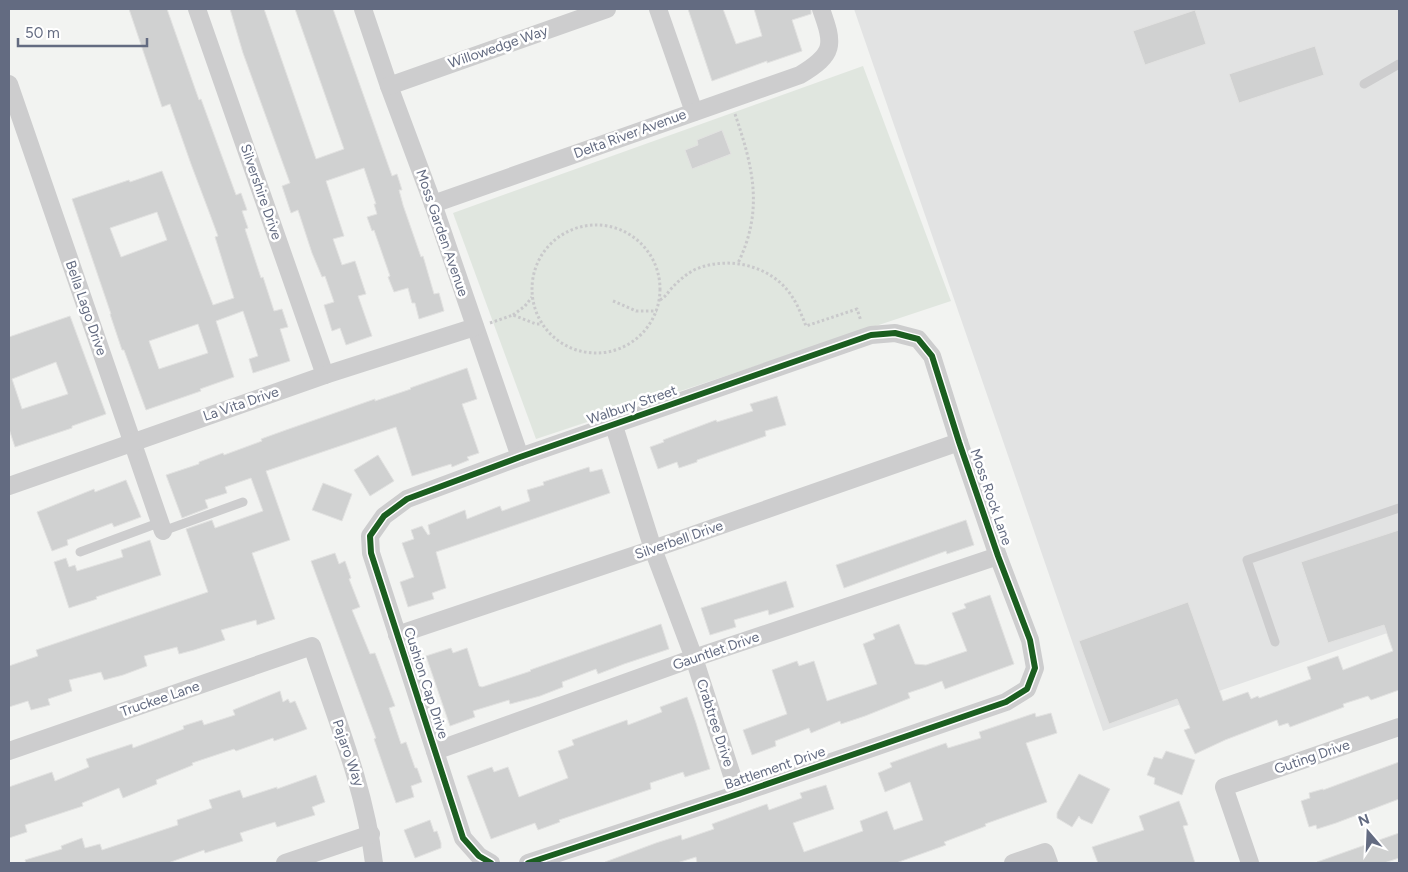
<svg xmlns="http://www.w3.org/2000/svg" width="1408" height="872" font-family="Figtree,sans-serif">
  <rect width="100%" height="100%" fill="#f2f3f1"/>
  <!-- built -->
  <path fill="#e2e3e3" d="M854,9H1399V629L1103,731Z"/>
  <!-- green -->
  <path fill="#e0e6df" d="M863,66L951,301L536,439L453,213Z"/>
  <!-- building -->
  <g fill="#d0d1d1" stroke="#e2e2e1" fill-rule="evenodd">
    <path d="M129,9H167L199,100L201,99L236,195L241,193L247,210L242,211L248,228L245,229L261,278L263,277L274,311L282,309L288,327L280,329L290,361L253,373L249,359L258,356L243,311L216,321L234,377L200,389L201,391L146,410L124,350H122L110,314H111L72,199L129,180L130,182L162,171L213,305L234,298L215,237L218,236L208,209L191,164L170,104L162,107ZM157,212L167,240L121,257L110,228ZM198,324L208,353L159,369L149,341Z"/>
    <path d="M230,9H264L316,159L344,149L295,9H333L392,176L397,174L402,190H399L403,205L421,257L423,256L434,294L439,293L444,311L419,319L415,303H412L408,288L394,292L388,277L390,276L374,230L372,231L367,217L377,214L374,204H376L364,168L326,181L344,236L333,239L342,265L355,261L366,294L358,296L372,336L346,345L340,328L332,331L324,305L334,302L325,276L322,277L312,253L298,210L291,213L282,186L290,183L243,53Z"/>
    <path d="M688,9H723L736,44L762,36L754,9H811V14L792,20L802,51L767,63V61L712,81Z"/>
    <path d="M1195,10L1206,44L1145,65L1133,31Z"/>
    <path d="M1315,46L1324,75L1239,103L1229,74Z"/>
    <path d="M722,130L731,154L692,169L685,150L698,145L697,140Z"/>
    <path d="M70,316L106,414L72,426V428L15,447L9,429V337ZM56,362L68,394L22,409L12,379Z"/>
    <path d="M467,368L477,399L462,404L479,453L467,457L469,460L452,467L451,464L412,476L396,427L266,471L290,540L252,553L275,619L257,625L256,620L221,630L225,640L194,650L179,654L177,647L144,656L147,666L123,675L104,680L101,672L69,680L72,691L48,699L50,705L31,710L28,701L9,707V666L38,656L36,650L208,592L186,529L212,520L215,528L263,511L251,478L225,487L227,493L205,500L208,508L182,518L166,475L199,464V462L223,453L224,455L262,441L261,439L286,430L375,399V401L411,389L410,388Z"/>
    <path d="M777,396L786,425L765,431L766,436L697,460V462L679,468L677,462L658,469L650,447L664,442L663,440L716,420L717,422L753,411L750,404Z"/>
    <path d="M378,455L394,481L370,496L354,470Z"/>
    <path d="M589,467L590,472L602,469L610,493L436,552L446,588L432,593L434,599L408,607L400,582L414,577L402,543L414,539L411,530L422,526L428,535L430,534L428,525L465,510L467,519L500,506L502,511L530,501L527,490L544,485L543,482Z"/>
    <path d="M126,480L141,517L114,527L112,523L67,540L68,545L52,551L37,512L94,489L95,492Z"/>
    <path d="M323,483L352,494L342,521L312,510Z"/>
    <path d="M966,520L974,545L947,554L946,551L844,588L836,565Z"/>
    <path d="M1399,530V690L1371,700L1368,696L1343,704L1344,707L1290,727L1288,723L1279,726L1277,720L1225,740L1195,754L1184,730L1190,728L1177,699L1109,724L1079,641L1188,602L1223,701L1248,692L1251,699L1258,696L1259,698L1311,679L1307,667L1338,656L1343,670L1393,651L1384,625L1328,643L1301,562Z"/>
    <path d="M150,540L161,575L96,597L97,599L69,608L54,562L66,558L69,567L75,565L77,571L123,557L121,550Z"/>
    <path d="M335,553L339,564L345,561L351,578L349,579L360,607L352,610L370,654L375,653L395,706L389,708L401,744L406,742L415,768H417L422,782L411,786L414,797L396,803L374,739L376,738L311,561Z"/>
    <path d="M786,581L794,607L769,615L768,610L734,620L736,627L710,635L701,608Z"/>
    <path d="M990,595L1014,664L945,689L942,681L926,687L908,693L910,698L865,716L841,724L840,721L811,733L809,728L775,741L776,746L752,755L743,730L787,714L772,670L797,661L799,666L814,661L827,701L877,684L863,644L875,639L873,634L899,624L915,664L926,665L967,651L952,613L966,608L964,604Z"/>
    <path d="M661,624L669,649L624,664L598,674L596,669L562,682L563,687L540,696L510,704L509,700L473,711L475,717L450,726L426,656L451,648L453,653L467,648L479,686L482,687L531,671L530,670Z"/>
    <path d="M280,691L283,702L288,699L290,703L295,701L307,729L274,741L273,738L236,751L234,749L192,763L193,765L156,780L157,784L123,798L119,788L82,803L83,806L25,825L27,832L9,838V787L52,772L55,781L89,767L86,759L132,744L133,748L184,729L183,726L202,720L204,725L235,715L233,710Z"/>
    <path d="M687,697L696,723L710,769L685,777L683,772L650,783L651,789L559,820L560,822L538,830L535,823L491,839L467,776L492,767L494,772L508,767L519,797L568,778L558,751L574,745L572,740L627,720L628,725L662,712L660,707Z"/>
    <path d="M1035,713L1036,717L1051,713L1057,733L1026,743L1047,802L985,824L986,826L944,842L946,845L896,863H697L696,857L677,863H606L605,862L656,843L681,835L682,840L714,829L712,824L767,804L769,810L802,798L800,793L826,785L834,809L793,823L804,852L863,831L860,821L887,811L894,830L923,820L910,782L885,792L878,773L892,767L890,763L946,743L948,748L981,738L979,732Z"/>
    <path d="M1166,751L1195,760L1182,795L1154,784L1155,778L1147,775L1154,757L1162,759Z"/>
    <path d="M1399,762V799L1336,823L1317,829L1316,825L1309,827L1301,801L1310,798L1309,793L1323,789V790Z"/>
    <path d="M1079,774L1110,789L1092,824L1081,819L1079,816L1072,827L1057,818V813Z"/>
    <path d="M316,775L325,802L312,807L315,815L277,827L275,822L240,833L243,841L205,853L204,850L168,863H26L25,860L62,849L61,846L82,838L85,848L100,844L102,850L178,825L177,820L212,808L209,800L240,790L243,798L277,787V789Z"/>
    <path d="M1179,801L1188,825L1183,826L1195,863H1098L1092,847L1144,830L1139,816Z"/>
    <path d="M430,820L434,832L437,831L441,843V848L415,858L404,830Z"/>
    <path d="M1399,833V858L1384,863H1318L1317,862Z"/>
  </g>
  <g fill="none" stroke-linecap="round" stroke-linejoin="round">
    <!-- path -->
    <g stroke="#c9c9cb" stroke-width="3" stroke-dasharray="2.5 2.5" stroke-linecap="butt">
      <path d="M735,114C753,167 764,210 738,263"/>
      <circle cx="596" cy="289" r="64"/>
      <path d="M660,300C665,297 667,294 670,290C677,282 685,275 694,270C727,255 771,265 791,295C798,305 802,316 806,326L857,309L861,321"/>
      <path d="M613,301L636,311H657"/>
      <path d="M513,315L525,306L532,297"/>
      <path d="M490,323L513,315L536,324H541"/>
    </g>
    <!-- lane -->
    <g stroke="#cdcdce" stroke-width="9">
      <path d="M1364,84L1399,64"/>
      <path d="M163,531L243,502"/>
      <path d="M80,552L161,522"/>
      <path d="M1275,642L1247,560L1399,508"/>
    </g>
    <!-- street -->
    <g stroke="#cdcdce" stroke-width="18">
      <path d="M197,9L325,375"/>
      <path d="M363,9L389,86L433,204L520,457"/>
      <path d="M658,9L694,112"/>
      <path d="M9,84L163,531"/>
      <path d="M389,86L607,9"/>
      <path d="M433,204L800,75C835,54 834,45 821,9"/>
      <path d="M614,426L653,549L694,658L738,794"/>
      <path d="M9,486L325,375L475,327"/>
      <path d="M397,635L653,549L959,442"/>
      <path d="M9,751L312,646C336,718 365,788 374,863"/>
      <path d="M435,751L694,658L998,556"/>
      <path d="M285,863L371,834"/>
      <path d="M491,863L479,856L463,838L371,553L370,536L384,516L407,499L520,457L871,335L895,333L918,339L932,356L959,442L998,556L1030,640L1035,668L1027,689L1006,702L738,794L528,863"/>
      <path d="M1013,863L1045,852L1049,863"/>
      <path d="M1250,863L1224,787L1399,727"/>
    </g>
    <defs>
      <path id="cycleway" d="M491,863L479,856L463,838L371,553L370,536L384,516L407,499L520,457L871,335L895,333L918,339L932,356L959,442L998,556L1030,640L1035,668L1027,689L1006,702L738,794L528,863"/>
    </defs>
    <!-- cycleway casing -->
    <use href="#cycleway" stroke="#fff" stroke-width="9"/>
    <!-- cycleway -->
    <use href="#cycleway" stroke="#1b5e20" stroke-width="6"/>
  </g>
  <g text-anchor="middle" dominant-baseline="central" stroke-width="5" stroke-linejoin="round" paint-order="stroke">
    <!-- street labels -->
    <g font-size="14" fill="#636b81" stroke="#fff">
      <text transform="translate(498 47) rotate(-19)">Willowedge Way</text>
      <text transform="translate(630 134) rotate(-20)">Delta River Avenue</text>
      <text transform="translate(261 192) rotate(71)">Silvershire Drive</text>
      <text transform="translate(442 233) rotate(71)">Moss Garden Avenue</text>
      <text transform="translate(86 308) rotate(71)">Bella Lago Drive</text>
      <text transform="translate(241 404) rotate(-19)">La Vita Drive</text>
      <text transform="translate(632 405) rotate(-19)">Walbury Street</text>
      <text transform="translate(991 497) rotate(71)">Moss Rock Lane</text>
      <text transform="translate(679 540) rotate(-19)">Silverbell Drive</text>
      <text transform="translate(716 651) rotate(-19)">Gauntlet Drive</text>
      <text transform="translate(426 683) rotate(72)">Cushion Cap Drive</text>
      <text transform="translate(160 699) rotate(-19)">Truckee Lane</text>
      <text transform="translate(715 723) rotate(72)">Crabtree Drive</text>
      <text transform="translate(348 753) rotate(71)">Pajaro Way</text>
      <text transform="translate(1312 757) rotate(-19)">Guting Drive</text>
      <text transform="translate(775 768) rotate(-19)">Battlement Drive</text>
    </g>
  </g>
  <!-- border -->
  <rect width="1408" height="872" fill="none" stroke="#636b81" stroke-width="20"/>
  <!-- north arrow -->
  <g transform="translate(1368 832) rotate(341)" stroke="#ffffff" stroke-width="4" paint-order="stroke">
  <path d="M0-4L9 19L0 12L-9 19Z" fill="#636b81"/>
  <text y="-8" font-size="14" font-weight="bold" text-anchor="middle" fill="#636b81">N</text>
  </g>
  <!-- scale -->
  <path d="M18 38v8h129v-8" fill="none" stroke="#636b81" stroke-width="2.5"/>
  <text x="25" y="38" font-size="15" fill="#636b81" stroke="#ffffff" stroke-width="4" paint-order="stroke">50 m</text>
</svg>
